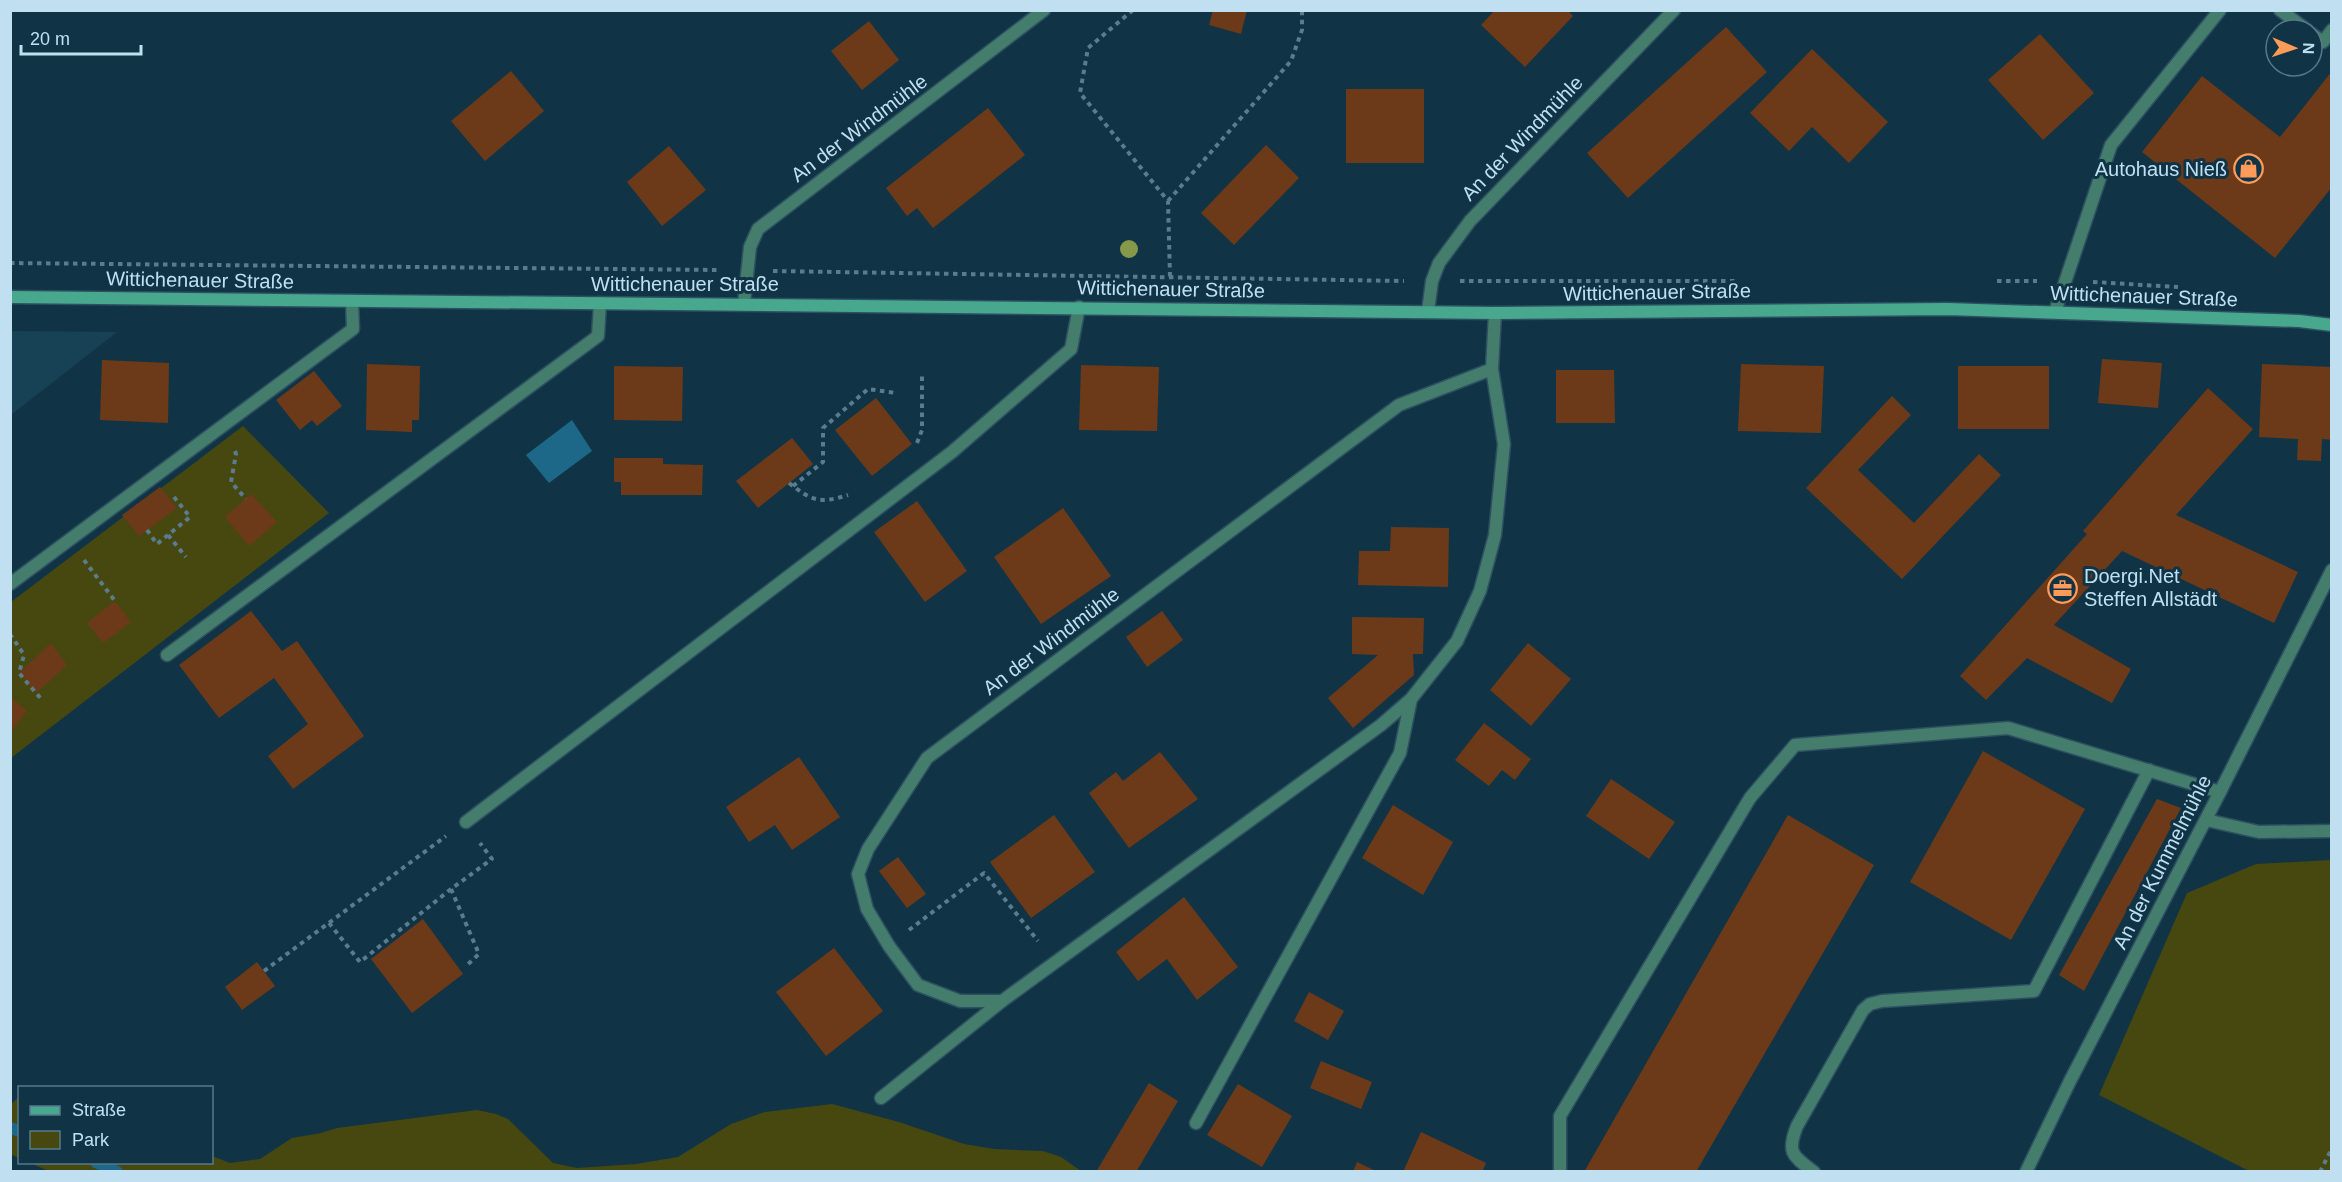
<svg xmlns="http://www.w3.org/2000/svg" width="2342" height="1182" font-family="Arial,sans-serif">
  <rect width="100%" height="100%" fill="#103445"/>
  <!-- built -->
  <path fill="#174155" d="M11,331L117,332L11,415Z"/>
  <!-- green -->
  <g fill="#464810">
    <path d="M243,426L329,513L11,758V602Z"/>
    <path d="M2331,860V1171H2249L2099,1095L2187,893L2256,864Z"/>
    <path d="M19,1097V1158L10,1154L11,1104Z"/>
    <path d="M832,1104L899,1122L964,1144L994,1149L1043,1151L1061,1157L1081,1171L51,1172L30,1163L212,1162V1156L230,1163L260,1159L292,1138L321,1133L337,1128L477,1110L496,1114L508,1119L553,1163L577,1168L636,1164L678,1157L731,1124L765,1112Z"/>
  </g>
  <!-- water -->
  <path fill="#1d6889" d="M572,420L592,451L549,483L526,455Z"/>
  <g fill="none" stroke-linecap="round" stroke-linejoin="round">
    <!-- stream -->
    <g stroke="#1d6889" stroke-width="12">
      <path d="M10,1128L20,1131"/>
      <path d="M96,1162L117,1172"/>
    </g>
  </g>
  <!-- building -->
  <g fill="#6c3a18">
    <path d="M1213,10H1247L1241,34L1209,25Z"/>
    <path d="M1495,10H1567L1573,16L1525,67L1481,25Z"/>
    <path d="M869,21L899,60L862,90L831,51Z"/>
    <path d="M1726,27L1767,72L1628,198L1587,153Z"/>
    <path d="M2040,34L2094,93L2043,140L1988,80Z"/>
    <path d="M1812,49L1888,122L1849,163L1812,127L1789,151L1750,113Z"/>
    <path d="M511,71L544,111L485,161L451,121Z"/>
    <path d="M2332,71V187L2275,258L2142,152L2202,76L2280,137Z"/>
    <rect x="1346" y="89" width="78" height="74"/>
    <path d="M988,108L1025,155L933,228L917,208L907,216L886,188Z"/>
    <path d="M1266,145L1299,178L1234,245L1201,213Z"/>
    <path d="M669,146L706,190L662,226L627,182Z"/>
    <path d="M2102,359L2162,363L2158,408L2098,403Z"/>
    <path d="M102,360L169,363L168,423L100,420Z"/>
    <path d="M367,364L420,366L419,420H412V432L366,430Z"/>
    <path d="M1741,364L1824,366L1821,433L1738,431Z"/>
    <path d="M2262,364L2332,367V440L2322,439L2321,461L2297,460L2298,439L2259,437Z"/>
    <path d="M1081,365L1159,367L1157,431L1079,430Z"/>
    <path d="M614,366L683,367L682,421L614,420Z"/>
    <rect x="1958" y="366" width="91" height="63"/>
    <path d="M1556,370H1614L1615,423H1556Z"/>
    <path d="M314,371L342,406L317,426L312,420L300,430L276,400Z"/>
    <path d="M2208,388L2253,429L2176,515L2298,572L2274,623L2122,551L2054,625L2131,669L2112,703L2027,658L1986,700L1960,676L2087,534L2083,531Z"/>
    <path d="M1892,396L1911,415L1858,470L1914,523L1979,454L2001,475L1902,579L1806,488Z"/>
    <path d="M876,398L912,444L872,476L835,430Z"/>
    <path d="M792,438L813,464L758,508L736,481Z"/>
    <path d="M614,458H663V464L703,465L702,495H621V482H614Z"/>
    <path d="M160,487L177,508L139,536L122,515Z"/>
    <path d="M251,494L277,522L249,546L225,517Z"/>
    <path d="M917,501L967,571L925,602L874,532Z"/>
    <path d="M1063,508L1111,576L1041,624L994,557Z"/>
    <path d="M1391,527L1449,528L1448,587L1358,585L1359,551H1390Z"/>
    <path d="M115,601L131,622L103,643L87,623Z"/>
    <path d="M251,611L282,651L297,641L364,736L293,789L268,756L308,724L274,678L219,718L179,665Z"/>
    <path d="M1162,611L1183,640L1147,667L1126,637Z"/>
    <path d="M1352,617L1424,618L1423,654H1413L1414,675L1353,728L1328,698L1378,655L1352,654Z"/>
    <path d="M51,643L67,665L36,693L19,673Z"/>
    <path d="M1528,643L1571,679L1531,726L1490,690Z"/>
    <path d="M10,697L27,711L10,733Z"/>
    <path d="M1484,723L1531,759L1515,780L1502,770L1489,786L1455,760Z"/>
    <path d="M1983,751L2085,809L2011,940L1910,882Z"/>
    <path d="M1160,752L1198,799L1129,848L1089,793L1116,772L1123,781Z"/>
    <path d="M799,757L840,817L792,850L775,825L749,842L726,807Z"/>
    <path d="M1611,779L1675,822L1649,859L1586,816Z"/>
    <path d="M2157,799L2181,808L2084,991L2059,975Z"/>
    <path d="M1393,805L1453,842L1423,895L1362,858Z"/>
    <path d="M1054,815L1095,872L1031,918L990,862Z"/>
    <path d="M1788,815L1874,865L1696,1172H1584Z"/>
    <path d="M898,857L926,894L907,908L879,871Z"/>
    <path d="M1184,897L1238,967L1197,1000L1167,959L1138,981L1116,952Z"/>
    <path d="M423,919L463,974L412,1013L371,959Z"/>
    <path d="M834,948L883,1011L826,1056L776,992Z"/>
    <path d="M257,962L275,986L242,1010L225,987Z"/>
    <path d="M1309,992L1344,1011L1328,1040L1294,1021Z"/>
    <path d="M1321,1061L1372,1082L1361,1109L1310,1088Z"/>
    <path d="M1149,1083L1178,1101L1136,1172H1096Z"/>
    <path d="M1238,1084L1292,1116L1262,1167L1207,1135Z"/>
    <path d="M1421,1132L1486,1163L1482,1172H1403Z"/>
    <path d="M1357,1162L1378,1172H1353Z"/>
  </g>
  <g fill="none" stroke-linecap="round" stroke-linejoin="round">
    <defs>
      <g id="service">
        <path d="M2280,10L2307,30"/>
        <path d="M2312,34L2323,42L2332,30"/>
        <path d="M2055,312L2111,145L2220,10"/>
        <path d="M10,584L353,329L352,301"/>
        <path d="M167,655L598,336L600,303"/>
        <path d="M2206,820L2259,832L2332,831"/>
        <path d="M466,822L952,452L1071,349L1079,307"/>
        <path d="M1560,1172V1116L1750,798L1795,745L2008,728L2220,792"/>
        <path d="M1814,1172C1793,1156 1786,1153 1797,1126L1863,1010L1870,1004L1882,1001L2034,991L2149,770"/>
      </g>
      <g id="minor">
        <path d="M744,304L750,247L758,229L1044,10"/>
        <path d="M1428,311L1432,281L1439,263L1470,221L1674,10"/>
        <path d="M1492,369L1399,405L927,758L868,849L858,874L867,909L889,946L918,985L960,1001H1002L1381,725L1411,699L1457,641L1480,591L1495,535L1504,444L1492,369L1495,313"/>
        <path d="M881,1098L1002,1001"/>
        <path d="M1196,1123L1400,753L1411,699"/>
        <path d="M2026,1172L2070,1081L2220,792L2332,570"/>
      </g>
      <path id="secondary" d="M10,297L1495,313L1948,309L2299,321L2332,325"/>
    </defs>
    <!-- service casing -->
    <use href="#service" stroke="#2c5061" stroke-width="15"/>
    <!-- minor casing -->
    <use href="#minor" stroke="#2c5061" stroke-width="15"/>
    <!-- secondary casing -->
    <use href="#secondary" stroke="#2c5061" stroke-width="15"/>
    <!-- path -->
    <g stroke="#5a7c8d" stroke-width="4" stroke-dasharray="4.5 4.5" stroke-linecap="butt">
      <path d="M1133,10L1088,48L1080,93L1168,201L1170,277"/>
      <path d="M1168,201L1291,61L1302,30V10"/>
      <path d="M10,263L720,270"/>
      <path d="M773,271L1404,281"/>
      <path d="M1460,281H1737"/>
      <path d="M1997,281H2037"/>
      <path d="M2093,282L2178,287"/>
      <path d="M917,443L922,430V372"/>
      <path d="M235,451L236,454L231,482L246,499"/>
      <path d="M789,483C812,501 820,504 848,495"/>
      <path d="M793,486L823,462V428L868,389L896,393"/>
      <path d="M147,530L157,544L190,517L174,497"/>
      <path d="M168,535L186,557"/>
      <path d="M84,560L115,601"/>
      <path d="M10,634L24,655L19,673L42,700"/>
      <path d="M451,889L479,954L465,967"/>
      <path d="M329,923L360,962L451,889L492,859L480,843"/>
      <path d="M909,930L984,873L1038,941"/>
      <path d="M264,971L446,836"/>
      <path d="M2320,1172L2332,1148"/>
    </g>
    <!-- service -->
    <use href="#service" stroke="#447d6c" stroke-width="12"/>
    <!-- minor -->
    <use href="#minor" stroke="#447d6c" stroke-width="12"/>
    <!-- secondary -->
    <use href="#secondary" stroke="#47a88d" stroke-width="12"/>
  </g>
  <!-- trees -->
  <circle fill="#859948" cx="1129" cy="249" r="9"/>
  <!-- icons -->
  <defs>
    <symbol id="shop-ring" viewBox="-11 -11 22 22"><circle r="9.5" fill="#103445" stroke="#ff9b5a" stroke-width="1.5"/><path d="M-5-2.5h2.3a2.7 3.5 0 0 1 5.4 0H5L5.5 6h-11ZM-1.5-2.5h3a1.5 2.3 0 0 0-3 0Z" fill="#ff9b5a"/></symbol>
    <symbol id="office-ring" viewBox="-11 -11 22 22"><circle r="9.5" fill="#103445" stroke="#ff9b5a" stroke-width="1.5"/><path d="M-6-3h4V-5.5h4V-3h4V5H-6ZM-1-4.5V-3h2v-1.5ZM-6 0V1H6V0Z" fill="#ff9b5a"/></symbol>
  </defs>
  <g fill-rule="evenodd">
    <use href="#shop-ring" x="2232" y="152" width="33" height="33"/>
    <use href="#office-ring" x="2046" y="572" width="33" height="33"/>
  </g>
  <g text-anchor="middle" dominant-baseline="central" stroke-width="6" stroke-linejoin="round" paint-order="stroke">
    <!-- street labels -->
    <g font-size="20" fill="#c0e0f2" stroke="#103445">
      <text transform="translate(859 128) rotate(-37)">An der Windmühle</text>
      <text transform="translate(1522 138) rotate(-46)">An der Windmühle</text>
      <text transform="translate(200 280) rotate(1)">Wittichenauer Straße</text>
      <text x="685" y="284">Wittichenauer Straße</text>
      <text transform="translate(1171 289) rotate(1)">Wittichenauer Straße</text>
      <text transform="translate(1657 292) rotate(-1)">Wittichenauer Straße</text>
      <text transform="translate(2144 296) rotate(2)">Wittichenauer Straße</text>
      <text transform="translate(1051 641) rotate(-37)">An der Windmühle</text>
      <text transform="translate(2162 862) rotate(-63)">An der Kummelmühle</text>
    </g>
    <!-- poi labels -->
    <g font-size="20" fill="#c0e0f2" stroke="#103445" text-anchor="end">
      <text x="2227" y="169">Autohaus Nieß</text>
      <text x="2084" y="576" text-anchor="start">Doergi.Net<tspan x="2084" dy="23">Steffen Allstädt</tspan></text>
    </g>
  </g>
  <!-- border -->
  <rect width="2342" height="1182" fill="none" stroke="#c0e0f2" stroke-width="24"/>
  <!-- legend -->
  <rect x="18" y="1086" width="195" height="78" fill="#103445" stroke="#56798a" stroke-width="1.5"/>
  <rect x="30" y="1106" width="30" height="9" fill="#47a88d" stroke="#56798a" stroke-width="1.5"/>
  <text x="72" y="1116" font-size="18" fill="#c0e0f2">Straße</text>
  <rect x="30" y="1131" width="30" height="18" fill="#464810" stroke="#56798a" stroke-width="1.5"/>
  <text x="72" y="1146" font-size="18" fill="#c0e0f2">Park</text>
  <!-- north arrow -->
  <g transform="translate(2294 48) rotate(92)"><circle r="28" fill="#103445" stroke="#56798a" stroke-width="1.5"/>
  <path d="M0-4.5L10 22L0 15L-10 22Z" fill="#ff9b5a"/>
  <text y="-9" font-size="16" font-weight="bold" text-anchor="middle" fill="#c0e0f2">N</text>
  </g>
  <!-- scale -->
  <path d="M21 45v9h120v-9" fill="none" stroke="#c0e0f2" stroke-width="3"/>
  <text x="30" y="45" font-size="18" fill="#c0e0f2" stroke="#103445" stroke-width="4.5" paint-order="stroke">20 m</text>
</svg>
